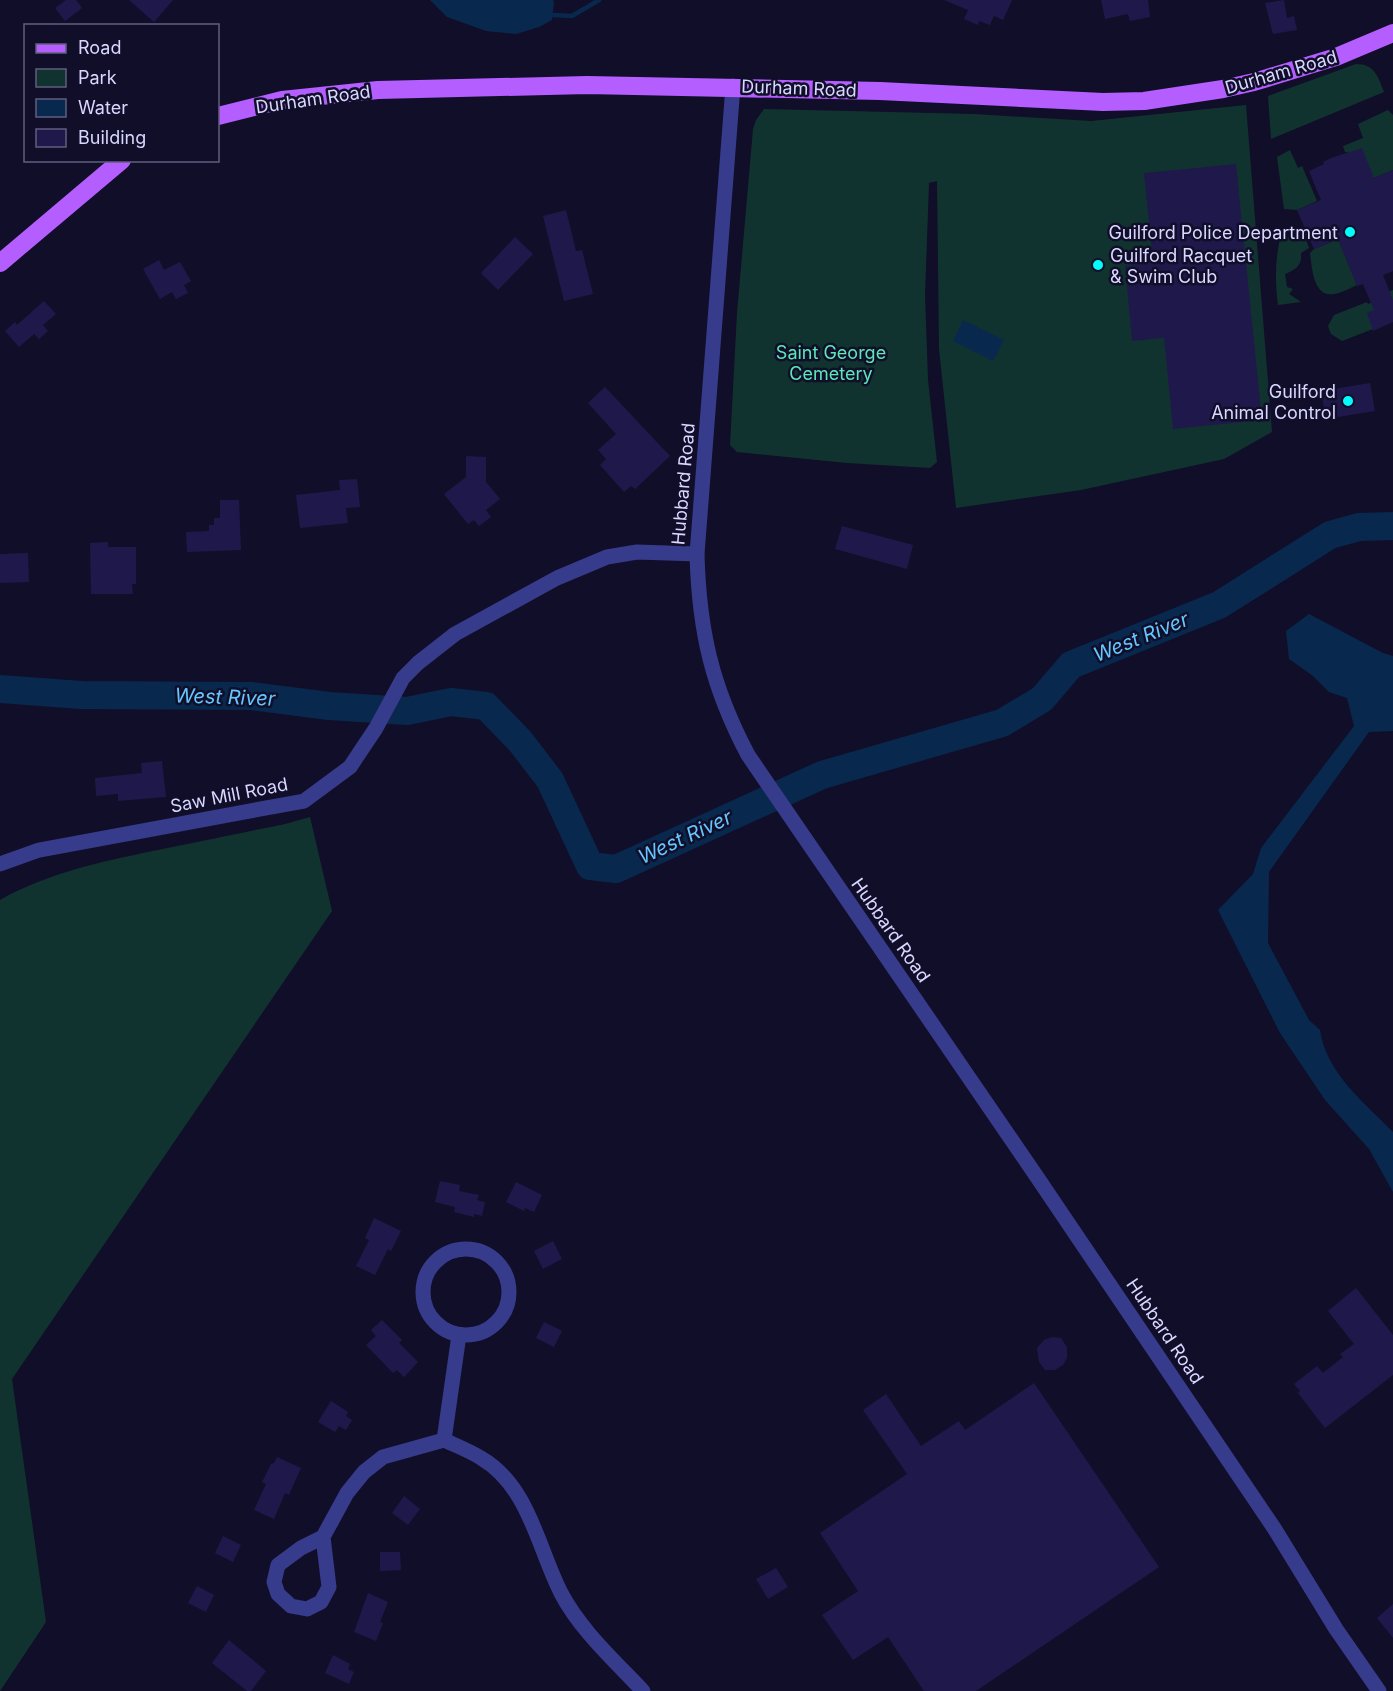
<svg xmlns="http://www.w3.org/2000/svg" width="1393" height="1691" font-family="Inter,sans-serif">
  <rect width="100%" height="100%" fill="#110e29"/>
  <!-- green -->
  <g fill="#11332f">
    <path d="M1356,64C1375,64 1378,77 1384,92L1271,139L1268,96Z"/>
    <path d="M1246,105L1272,432L1224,459L1081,490L956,508L939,349L937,181L929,183L925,295L928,380L937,462L930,468L847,463L737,452L730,445L737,313L753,129L756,120L764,109L974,114L1091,121Z"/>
    <path d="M1388,110L1393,115V170L1374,178L1347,152H1345L1343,146L1363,138L1358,124Z"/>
    <path d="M1290,150L1298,168L1302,166L1317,201L1297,210L1284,209L1277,157Z"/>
    <path d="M1303,232L1309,248L1301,253C1302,266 1296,269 1285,274L1287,287L1293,289L1289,294L1301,302L1278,305C1275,283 1275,260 1280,239Z"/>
    <path d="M1338,239L1357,285C1350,288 1342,293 1334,294C1313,298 1312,267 1310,253L1314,249Z"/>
    <path d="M1393,290V302L1373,329L1342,341L1331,334L1328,326L1334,315L1367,302L1368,304L1390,294V291Z"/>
    <path d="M310,817L332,911L12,1379L46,1622L0,1691V900C48,873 100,862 153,851C197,842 241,833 285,824Z"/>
  </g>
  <!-- water -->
  <g fill="#09284d">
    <path d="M430,0H553L554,2L552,20L539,27L516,34L486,31L447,17Z"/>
    <path d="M963,320L1004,340L993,361L953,341Z"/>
    <path d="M1309,614L1383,653L1393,656V731L1369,732L1269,872L1268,943L1309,1020L1320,1030C1326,1073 1364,1102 1393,1132V1192L1369,1149L1325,1100L1280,1033L1218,910L1253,874L1261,848L1354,726L1347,698L1329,692L1313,676L1289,659L1286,631Z"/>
  </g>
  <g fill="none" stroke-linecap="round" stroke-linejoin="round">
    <!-- stream -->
    <path stroke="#09284d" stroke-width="4.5" d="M553,15L572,16L599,0"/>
    <!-- river -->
    <path stroke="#09284d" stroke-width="28" d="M0,689L81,695L251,696L329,706L407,711L451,702L486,706L520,741L550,780L590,866L616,869L822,775L1002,723L1042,699L1071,665L1219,605L1330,535L1359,527L1393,526"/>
  </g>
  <!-- building -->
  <g fill="#1f194b">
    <path d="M66,0H76L82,8L65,21L55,8Z"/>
    <path d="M129,0H173L154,22Z"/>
    <path d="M944,0H1012L1003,20L994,16L990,25L979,21L978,25L964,19L968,10Z"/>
    <path d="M1101,0H1148L1150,17L1130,21L1128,14L1105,19Z"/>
    <path d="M1284,0L1287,18L1294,16L1297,30L1273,34L1265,3Z"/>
    <path d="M1362,148L1374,178L1393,170V271L1383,275L1393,300V322L1373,331L1367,313L1374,310L1363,284L1357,286L1338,239L1314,249L1297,210L1321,200L1309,171L1324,164L1323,162L1331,158Z"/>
    <path d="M1236,164L1262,420L1173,429L1164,338L1132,341L1125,266L1153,263L1144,173Z"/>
    <path d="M566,210L576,251L582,250L593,294L564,301L543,216Z"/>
    <path d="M515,237L533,254L498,290L481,273Z"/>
    <path d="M159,260L164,270L180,262L191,281L184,285L188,293L176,299L172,292L160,299L143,269Z"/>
    <path d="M44,301L56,314L43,325L48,331L39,339L34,334L19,347L5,331L15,322L17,325Z"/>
    <path d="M1370,383L1375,411L1326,419L1321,391Z"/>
    <path d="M605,387L670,456L635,489L631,486L624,492L600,465L606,459L598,450L616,434L588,403Z"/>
    <path d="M466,456L486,457V482L500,499L486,510L491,517L479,526L474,520L468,524L444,494L466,477Z"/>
    <path d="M357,479L360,507L346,508L348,523L300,528L296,495L340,490L339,480Z"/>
    <path d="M220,500H239L241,550L187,552L186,532L209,531V525H214V518H220Z"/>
    <path d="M842,526L913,545L907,569L835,549Z"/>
    <path d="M108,542V547H136V584H132L133,594H91L90,543Z"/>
    <path d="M28,553L29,582L0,583V554Z"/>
    <path d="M162,761L166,797L118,801V794L96,796L95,778L142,773L141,763Z"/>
    <path d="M440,1181L460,1185L459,1191L479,1195L477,1200L485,1202L482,1216L474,1214V1217L454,1212L455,1207L435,1202Z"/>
    <path d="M516,1182L542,1195L534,1212L525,1208L524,1211L506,1202Z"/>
    <path d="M374,1218L401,1231L391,1251L388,1249L375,1275L356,1266L369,1240L365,1238Z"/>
    <path d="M553,1241L562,1259L543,1269L534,1251Z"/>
    <path d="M1356,1288L1393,1335V1375L1325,1428L1298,1393L1300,1391L1294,1384L1317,1366L1323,1373L1343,1357L1340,1354L1354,1344L1328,1311Z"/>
    <path d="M382,1320L402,1340L399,1343L418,1362L404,1377L397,1370L393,1373L366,1345L376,1336L371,1330Z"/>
    <path d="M544,1322L562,1331L554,1347L536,1338Z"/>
    <path d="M1052,1337L1061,1338L1067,1347V1358L1063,1365L1055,1370H1045L1039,1362L1037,1348L1044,1340Z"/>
    <path d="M1034,1383L1159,1567L976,1691H924L888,1637L853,1660L822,1615L858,1591L820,1533L907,1474L863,1410L886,1394L921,1446L959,1421L965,1430Z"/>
    <path d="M331,1401L348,1412L346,1416L352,1420L346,1430L339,1426L335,1432L318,1422Z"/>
    <path d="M277,1457L301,1468L289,1495L285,1493L274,1519L254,1510L266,1484L262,1482L271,1464L274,1463Z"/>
    <path d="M404,1496L420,1509L408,1525L392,1513Z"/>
    <path d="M223,1536L241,1545L233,1562L215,1553Z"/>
    <path d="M380,1552H400L401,1570L380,1571Z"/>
    <path d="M776,1568L788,1587L768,1599L756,1579Z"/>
    <path d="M197,1586L214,1595L206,1612L188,1603Z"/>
    <path d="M368,1593L388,1602L380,1622L383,1623L376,1641L354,1632Z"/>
    <path d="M1393,1604V1638L1377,1618Z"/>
    <path d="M229,1640L266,1671L251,1691H247L212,1663Z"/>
    <path d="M333,1655L350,1664L348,1669L354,1672L349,1684L325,1673Z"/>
  </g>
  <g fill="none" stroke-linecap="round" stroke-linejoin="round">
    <!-- minor -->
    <g stroke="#373b8b" stroke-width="15">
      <path d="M733,86L697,554C699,631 712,687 748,755L1037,1177L1274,1528L1336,1629L1379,1691"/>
      <path d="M0,864L39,850L304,801L350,767L376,728L403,678L418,663L455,634L557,578L607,557L637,552L697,554"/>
      <circle cx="466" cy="1292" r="43"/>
      <path d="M459,1335L444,1440C457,1446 470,1451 481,1458C529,1486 538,1548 561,1593C581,1631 615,1661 643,1691"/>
      <path d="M323,1537L329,1587L321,1602L307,1609L291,1606L278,1594L274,1582L278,1565L301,1548L323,1537L347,1493L364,1472L383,1457L444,1440"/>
    </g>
    <!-- major -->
    <g stroke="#b45eff" stroke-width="18">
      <path d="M218,116L282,100L378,90L587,85L880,91L1103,102L1144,101L1223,89L1254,82L1336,57L1393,33"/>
      <path d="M0,263L122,160"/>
    </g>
  </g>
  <!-- markers -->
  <g fill="#03fdff" stroke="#110e29" stroke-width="2">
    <circle cx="1350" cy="232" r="6"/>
    <circle cx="1098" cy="265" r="6"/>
    <circle cx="1348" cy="401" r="6"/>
  </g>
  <g text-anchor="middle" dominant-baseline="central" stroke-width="5" stroke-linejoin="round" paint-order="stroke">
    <!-- street labels -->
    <g font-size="18" fill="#d8d7ff" stroke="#110e29">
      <text transform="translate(1281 72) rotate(-16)">Durham Road</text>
      <text transform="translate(799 88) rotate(2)">Durham Road</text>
      <text transform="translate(313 99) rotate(-8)">Durham Road</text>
      <text transform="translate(683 484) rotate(-85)">Hubbard Road</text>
      <text transform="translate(229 795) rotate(-11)">Saw Mill Road</text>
      <text transform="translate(891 930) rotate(55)">Hubbard Road</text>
      <text transform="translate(1165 1331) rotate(56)">Hubbard Road</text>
    </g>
    <!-- poi labels -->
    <g font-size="18" fill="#d8d7ff" stroke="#110e29" text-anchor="end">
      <text x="1338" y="232">Guilford Police Department</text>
      <text x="1110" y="255" text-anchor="start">Guilford Racquet<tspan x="1110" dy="21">&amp; Swim Club</tspan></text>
      <text x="1336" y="391">Guilford<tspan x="1336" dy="21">Animal Control</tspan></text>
    </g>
    <!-- park labels -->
    <g font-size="18" fill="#5be7b7" stroke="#110e29">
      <text x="831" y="352">Saint George<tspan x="831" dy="21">Cemetery</tspan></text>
    </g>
    <!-- water labels -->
    <g font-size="20" font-style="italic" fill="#65c6ff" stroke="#110e29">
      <text transform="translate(1141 637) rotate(-22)">West River</text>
      <text transform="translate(225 697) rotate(2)">West River</text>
      <text transform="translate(685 837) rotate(-25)">West River</text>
    </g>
  </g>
  <!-- legend -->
  <rect x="24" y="24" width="195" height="138" fill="#110e29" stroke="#615e7f" stroke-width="1.5"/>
  <rect x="36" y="44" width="30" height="9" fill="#b45eff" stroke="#615e7f" stroke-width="1.5"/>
  <text x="78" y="54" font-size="18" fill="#d8d7ff">Road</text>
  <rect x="36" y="69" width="30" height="18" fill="#11332f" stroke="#615e7f" stroke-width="1.5"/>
  <text x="78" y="84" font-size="18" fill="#d8d7ff">Park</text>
  <rect x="36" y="99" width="30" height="18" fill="#09284d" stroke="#615e7f" stroke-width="1.5"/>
  <text x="78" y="114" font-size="18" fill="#d8d7ff">Water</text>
  <rect x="36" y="129" width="30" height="18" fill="#1f194b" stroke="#615e7f" stroke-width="1.5"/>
  <text x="78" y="144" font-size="18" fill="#d8d7ff">Building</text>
</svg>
